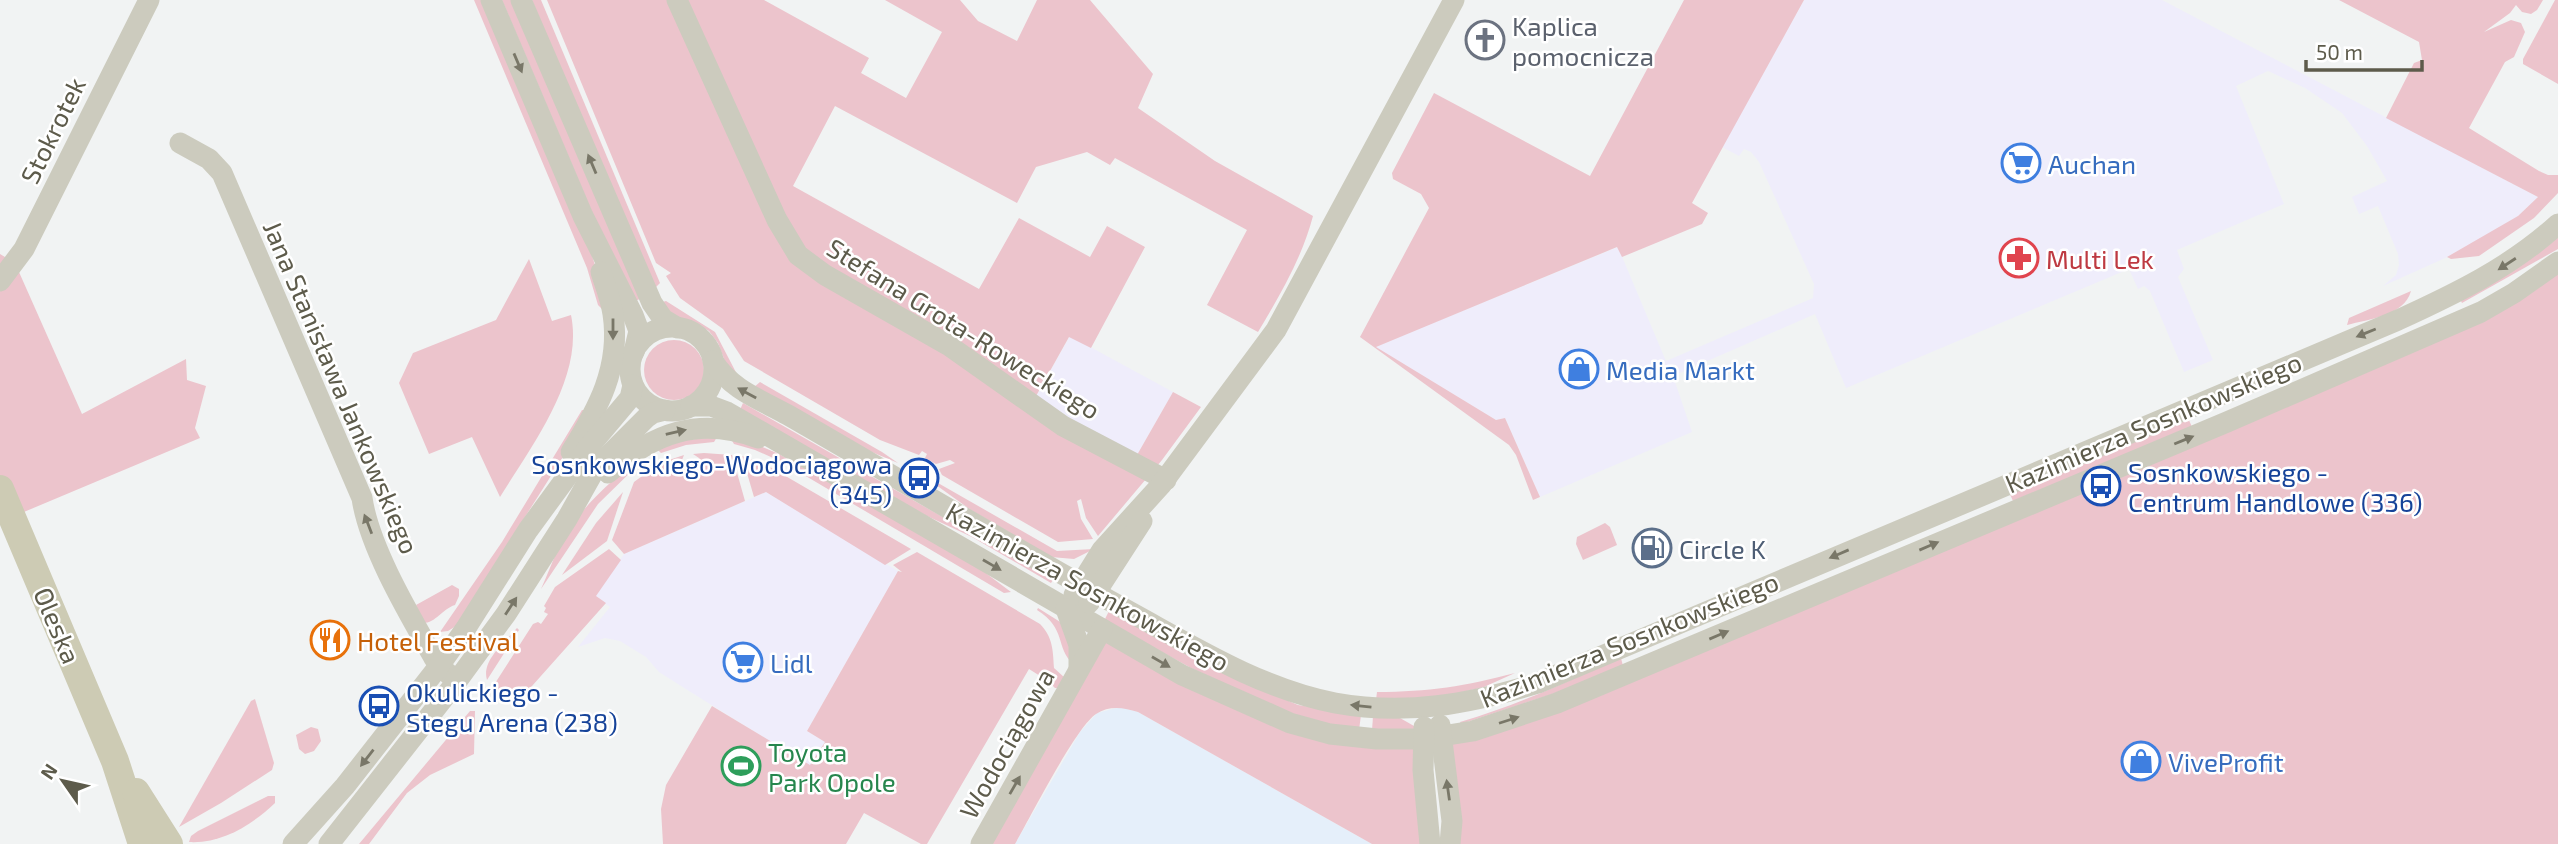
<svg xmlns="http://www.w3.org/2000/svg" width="2558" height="844" font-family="'Exo 2',sans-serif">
  <rect width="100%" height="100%" fill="#f1f3f3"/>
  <!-- commercial -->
  <g fill="#efedfb">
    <path d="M1804,0H2162L2538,197L2518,216L2463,250L2383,286L2396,275L2399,265L2398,254L2378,206L2359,214L2352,197L2387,181L2367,146L2342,113L2305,88L2268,71L2236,86L2284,204L2177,250L2184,269L2178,277L2213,360L2184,372L2150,291L2144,286L2138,289L2129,269L1846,388L1815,314L1673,376L1692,432L1540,497L1505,418L1496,420L1375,347L1618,247L1666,361L1813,298L1814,284L1759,162L1751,152L1744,149L1739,156L1722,147Z"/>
    <path d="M1070,336L1173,392L1133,462L1031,405Z"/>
    <path d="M766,492L898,571L807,731L825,742L810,766L689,691L659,672L646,657L620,641L605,638L578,647L610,607L595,596L624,554Z"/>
  </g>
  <!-- medical -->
  <path fill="#e5effa" d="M1120,707L1138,712L1372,844H1015L1080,732L1097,713Z"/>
  <!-- green -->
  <g fill="#ecc4cc">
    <path d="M474,0H483L592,256L596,268L603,310L598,305L587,268Z"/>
    <path d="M502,0H514L643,297L634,302L606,245Z"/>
    <path d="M532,0H541L660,283L652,291Z"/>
    <path d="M547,0H764L869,58L861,73L906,98L942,32L885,0H960L978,21L1017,41L1037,0H1090L1153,74L1138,108L1215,161L1313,216C1302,258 1280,295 1258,332L1207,305L1247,230L1115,158L1110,165L1087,152L1036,167L1017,203L835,106L793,186L979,289L1019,218L1090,257L1107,226L1145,247L1091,348L1069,337L1031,405L1133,462L1173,392L1201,407L1162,460L1098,536L1086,518L1081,499L1077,501L1081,519L1093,539L1058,542L942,475L939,469L955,463L950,460L936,464L925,458L927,454L922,451L919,455L880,440L744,361L723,329L680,298L666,276L671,273L656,263Z"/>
    <path d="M1684,0H1804L1692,203L1708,213L1702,224L1622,257L1617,247L1376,347L1496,420L1505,418L1540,497L1533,500L1516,455L1509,445L1360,337L1429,208L1421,194L1393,179L1392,173L1434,93L1590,176Z"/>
    <path d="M2339,0H2543L2537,10L2531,14L2522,12L2516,5L2510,13L2484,32L2511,20L2521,23L2525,32L2514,57L2505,62L2469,128L2539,171L2548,175H2558V193L2534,218L2479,256L2451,259L2447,257L2518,216L2538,197L2386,118L2414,63L2422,60L2419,42Z"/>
    <path d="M2555,0H2558V84L2523,64V59Z"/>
    <path d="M2558,236V249L2462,303L2460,299Z"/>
    <path d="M0,254L15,263L82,414L186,359L187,380L206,386L195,428L200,438L12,517L0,489Z"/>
    <path d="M529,259L552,321L571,315C584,378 532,445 500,497L472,437L429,454L399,383L413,353L496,320Z"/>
    <path d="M2558,272V844H1450L1443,736L1473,731Z"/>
    <path d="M2411,291C2404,316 2369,319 2347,325L2349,318Z"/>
    <path d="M666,301L715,332L741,382L727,367L718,343L709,331L692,322L673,316L659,303Z"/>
    <circle cx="674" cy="370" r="30"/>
    <path d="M760,382L882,452L898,463L855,445L753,388Z"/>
    <path d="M743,403L1053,580L1051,583L972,537L927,516L739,412Z"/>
    <path d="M582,410L592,411L456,626L448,631L440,632L502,542Z"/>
    <path d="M2188,418L2192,427L2013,501L2009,492Z"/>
    <path d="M717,437L714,442L686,445L661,453L655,447L665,442Z"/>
    <path d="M731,439L751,442L779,454L979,568L1011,592L1004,593L782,462L755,450L734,444Z"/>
    <path d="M704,453L732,455L745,501L624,554L612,540L634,482L660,463L684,455L682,460L694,467L699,458L693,454Z"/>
    <path d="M742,456L770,467L911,549L885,565L766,492L754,497Z"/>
    <path d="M642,457L644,459L598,504L541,589C547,576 552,562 558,549C577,510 609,482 642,457Z"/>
    <path d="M938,483L1057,551L1094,549L1074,559L1051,557L971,510L936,485Z"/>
    <path d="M623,492L607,541L562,575L596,523Z"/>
    <path d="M1605,523L1610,527L1617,545L1583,560L1576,544L1577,537Z"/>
    <path d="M609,549L621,560L596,596L606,603L524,695L515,700L504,698L492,688L533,624L538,622L541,624L548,614L544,612L546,608L544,606L555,587Z"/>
    <path d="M917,552L1040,624C1053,637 1053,651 1054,668L1065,678L1059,688H1055L1048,681L1029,669L927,844H921L864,813L846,844H663L661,809L666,785L712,706L810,765L825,742L807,731L898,571L902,572L893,565Z"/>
    <path d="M452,585L459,589V596L455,605C442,609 436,623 423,623L416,605Z"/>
    <path d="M1038,608L1065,625L1073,664C1055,647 1067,629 1037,610Z"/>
    <path d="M1109,611L1277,696L1298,705L1361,715L1359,730L1302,719L1191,668L1111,624L1105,619Z"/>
    <path d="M517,628L519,630L487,680C481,661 505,642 517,628Z"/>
    <path d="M1102,629L1290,723L1423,739L1430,844H1372L1138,712C1124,708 1110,705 1096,714C1076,727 1030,818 1015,844H981Z"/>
    <path d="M1621,658L1623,666L1583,684L1461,724L1460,722C1518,705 1566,682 1621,658Z"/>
    <path d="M1515,673L1484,687L1433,699L1376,700L1377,692C1428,692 1466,686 1515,673Z"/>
    <path d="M255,699L274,763L272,770L221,803L179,827L251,701Z"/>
    <path d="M470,711H475L474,754L430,775L407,793L369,844H359Z"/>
    <path d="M1373,716L1400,718L1421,730L1372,731Z"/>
    <path d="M311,727L318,729L321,741L314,751L305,754L299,749L296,735Z"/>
    <path d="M268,796H275V803C253,824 222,844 189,842L191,836L198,831Z"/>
  </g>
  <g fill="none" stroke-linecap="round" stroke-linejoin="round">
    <!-- minor -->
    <g stroke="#cccbbe" stroke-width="21">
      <path d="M491,0L583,216L633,315L639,331L634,352"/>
      <path d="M521,0L652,303L663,319L678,328"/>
      <path d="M677,0L777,220L798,255L825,275L948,345L1063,426L1166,480"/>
      <path d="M180,143L209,159L222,173L362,498C369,547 409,614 434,658L439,666L457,681"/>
      <path d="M0,281L24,249L149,0"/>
      <circle cx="672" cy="369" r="42"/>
      <path d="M713,361C730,389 761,400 788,415C903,481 1016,550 1132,613C1196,648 1262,689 1335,703C1406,716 1469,704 1538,683L2398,320C2455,294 2511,267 2558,224"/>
      <path d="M691,406H711L727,412L1182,675L1290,723L1330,734L1377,739H1423L1473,731L1557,703L2227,422L2481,312L2514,293L2558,262"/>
      <path d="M571,452C598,409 621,367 613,314C611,300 605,285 601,272"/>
      <path d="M608,473C653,433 699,416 758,438"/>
      <path d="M1074,595L1102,550L1161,485L1276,330L1454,0"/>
      <path d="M1089,603L1142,521"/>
      <path d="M1066,609L1079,645V668"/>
      <path d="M1440,725L1452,821L1450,844"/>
      <path d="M1424,727L1423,770L1430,844"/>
      <path d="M293,844L345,786L439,666L466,628L528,530L588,448L630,398L633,385"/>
      <path d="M329,844L457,681L506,614L567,519L595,469L646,418L653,413L665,410"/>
      <path d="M981,844L1102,629"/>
    </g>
    <!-- major -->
    <g stroke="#cdcbb4" stroke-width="28">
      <path d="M0,489L115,761L142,844"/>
      <path d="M136,792L169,844"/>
    </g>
  </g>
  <!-- one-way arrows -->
  <defs><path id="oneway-solid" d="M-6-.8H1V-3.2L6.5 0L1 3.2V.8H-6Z" transform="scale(1.75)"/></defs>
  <g fill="#797768">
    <use href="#oneway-solid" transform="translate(518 63) rotate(67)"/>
    <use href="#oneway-solid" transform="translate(592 164) rotate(-113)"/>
    <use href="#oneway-solid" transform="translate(2507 264) rotate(147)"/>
    <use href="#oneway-solid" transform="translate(613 329) rotate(90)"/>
    <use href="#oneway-solid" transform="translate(2366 333) rotate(158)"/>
    <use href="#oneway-solid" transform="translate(747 393) rotate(-151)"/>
    <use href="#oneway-solid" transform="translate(676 432) rotate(-13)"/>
    <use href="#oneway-solid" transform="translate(2184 440) rotate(-22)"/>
    <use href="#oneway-solid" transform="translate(368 524) rotate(-111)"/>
    <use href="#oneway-solid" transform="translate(1929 546) rotate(-23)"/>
    <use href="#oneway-solid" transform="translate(1839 554) rotate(157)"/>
    <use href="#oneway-solid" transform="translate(992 565) rotate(30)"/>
    <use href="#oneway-solid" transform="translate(511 606) rotate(-57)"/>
    <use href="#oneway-solid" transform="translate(1719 635) rotate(-23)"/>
    <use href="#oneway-solid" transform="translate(1161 662) rotate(30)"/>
    <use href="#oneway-solid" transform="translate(1361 706) rotate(-174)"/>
    <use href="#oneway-solid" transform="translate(1509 720) rotate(-18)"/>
    <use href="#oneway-solid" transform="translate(367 758) rotate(128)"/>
    <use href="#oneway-solid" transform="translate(1015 785) rotate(-60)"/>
    <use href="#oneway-solid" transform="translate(1448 790) rotate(-98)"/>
  </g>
  <!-- icons -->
  <defs>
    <symbol id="church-ring" viewBox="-11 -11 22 22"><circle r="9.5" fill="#fff" stroke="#6b7280" stroke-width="1.5"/><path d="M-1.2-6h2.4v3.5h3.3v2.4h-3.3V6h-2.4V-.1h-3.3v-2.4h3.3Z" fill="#6b7280"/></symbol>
    <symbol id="supermarket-ring" viewBox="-11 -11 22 22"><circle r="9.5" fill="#fff" stroke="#3f7fe0" stroke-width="1.5"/><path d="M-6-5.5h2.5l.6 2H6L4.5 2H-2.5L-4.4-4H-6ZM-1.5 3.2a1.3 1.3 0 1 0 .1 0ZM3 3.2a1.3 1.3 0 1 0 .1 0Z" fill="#3f7fe0"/></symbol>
    <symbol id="pharmacy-ring" viewBox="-11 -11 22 22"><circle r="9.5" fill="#fff" stroke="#e0444e" stroke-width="1.5"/><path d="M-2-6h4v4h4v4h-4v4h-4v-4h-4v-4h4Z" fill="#e0444e"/></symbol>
    <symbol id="shop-ring" viewBox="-11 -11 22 22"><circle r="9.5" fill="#fff" stroke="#3f7fe0" stroke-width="1.5"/><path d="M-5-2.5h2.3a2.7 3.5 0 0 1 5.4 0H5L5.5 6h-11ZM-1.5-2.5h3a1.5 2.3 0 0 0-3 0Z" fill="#3f7fe0"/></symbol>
    <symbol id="bus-ring" viewBox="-11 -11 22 22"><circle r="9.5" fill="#fff" stroke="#1a4fb4" stroke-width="1.5"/><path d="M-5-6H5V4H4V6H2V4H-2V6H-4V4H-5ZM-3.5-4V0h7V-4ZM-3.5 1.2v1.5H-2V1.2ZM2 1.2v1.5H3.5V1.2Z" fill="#1a4fb4"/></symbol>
    <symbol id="fuel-ring" viewBox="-11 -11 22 22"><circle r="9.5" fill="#fff" stroke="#5c6f8a" stroke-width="1.5"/><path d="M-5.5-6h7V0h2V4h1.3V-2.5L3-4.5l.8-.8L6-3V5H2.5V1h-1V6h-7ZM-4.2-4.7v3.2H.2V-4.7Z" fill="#5c6f8a"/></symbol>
    <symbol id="restaurant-ring" viewBox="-11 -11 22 22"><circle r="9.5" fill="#fff" stroke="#e8710a" stroke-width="1.5"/><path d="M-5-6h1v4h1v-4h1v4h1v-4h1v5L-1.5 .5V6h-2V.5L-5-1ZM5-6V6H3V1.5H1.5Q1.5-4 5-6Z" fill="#e8710a"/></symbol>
    <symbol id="stadium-ring" viewBox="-11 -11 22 22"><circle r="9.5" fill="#fff" stroke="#2e9e5b" stroke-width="1.5"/><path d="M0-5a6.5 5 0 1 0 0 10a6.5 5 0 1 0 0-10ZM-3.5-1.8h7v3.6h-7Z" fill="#2e9e5b"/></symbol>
  </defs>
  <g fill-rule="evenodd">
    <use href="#church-ring" x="1463" y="18" width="44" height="44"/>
    <use href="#supermarket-ring" x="1999" y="141" width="44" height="44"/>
    <use href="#pharmacy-ring" x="1997" y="236" width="44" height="44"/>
    <use href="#shop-ring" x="1557" y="347" width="44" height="44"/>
    <use href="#bus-ring" x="897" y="456" width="44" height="44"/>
    <use href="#bus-ring" x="2079" y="464" width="44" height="44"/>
    <use href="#fuel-ring" x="1630" y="526" width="44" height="44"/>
    <use href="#restaurant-ring" x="308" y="618" width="44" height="44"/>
    <use href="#supermarket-ring" x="721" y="640" width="44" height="44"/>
    <use href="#bus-ring" x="357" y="684" width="44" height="44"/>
    <use href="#shop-ring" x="2119" y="739" width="44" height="44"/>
    <use href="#stadium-ring" x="719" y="744" width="44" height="44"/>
  </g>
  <g text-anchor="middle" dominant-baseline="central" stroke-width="5" stroke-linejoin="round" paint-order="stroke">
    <!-- worship labels -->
    <g font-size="26" fill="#5b616d" stroke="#fff" text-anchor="start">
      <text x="1512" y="25">Kaplica<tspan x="1512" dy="30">pomocnicza</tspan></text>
    </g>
    <!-- street labels -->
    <g font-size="26" fill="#5d5b4b" stroke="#fff">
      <text transform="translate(52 130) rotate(-64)">Stokrotek</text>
      <text transform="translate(964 328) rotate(32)">Stefana Grota-Roweckiego</text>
      <text transform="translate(342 387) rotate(67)">Jana Stanisława Jankowskiego</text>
      <text transform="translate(2153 422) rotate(-23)">Kazimierza Sosnkowskiego</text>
      <text transform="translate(1088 586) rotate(29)">Kazimierza Sosnkowskiego</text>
      <text transform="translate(58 625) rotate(67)">Oleska</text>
      <text transform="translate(1629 639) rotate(-22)">Kazimierza Sosnkowskiego</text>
      <text transform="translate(1006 743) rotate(-61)">Wodociągowa</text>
    </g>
    <!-- shop labels -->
    <g font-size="26" fill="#366cbe" stroke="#fff" text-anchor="start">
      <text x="2048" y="163">Auchan</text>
      <text x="1606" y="369">Media Markt</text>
      <text x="770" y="662">Lidl</text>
      <text x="2168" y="761">ViveProfit</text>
    </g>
    <!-- health labels -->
    <g font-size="26" fill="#be3a42" stroke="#fff" text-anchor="start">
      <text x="2046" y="258">Multi Lek</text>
    </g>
    <!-- transit labels -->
    <g font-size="26" fill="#164399" stroke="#fff" text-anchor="start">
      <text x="892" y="463" text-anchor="end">Sosnkowskiego-Wodociągowa<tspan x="892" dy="30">(345)</tspan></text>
      <text x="2128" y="471">Sosnkowskiego -<tspan x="2128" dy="30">Centrum Handlowe (336)</tspan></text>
      <text x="406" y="691">Okulickiego -<tspan x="406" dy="30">Stegu Arena (238)</tspan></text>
    </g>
    <!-- service labels -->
    <g font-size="26" fill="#4e5e75" stroke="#fff" text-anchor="start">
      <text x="1679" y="548">Circle K</text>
    </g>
    <!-- food labels -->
    <g font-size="26" fill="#c56008" stroke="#fff" text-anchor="start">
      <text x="357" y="640">Hotel Festival</text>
    </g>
    <!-- leisure labels -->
    <g font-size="26" fill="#27864d" stroke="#fff" text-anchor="start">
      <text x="768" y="751">Toyota<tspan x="768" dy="30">Park Opole</tspan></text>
    </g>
  </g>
  <!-- north arrow -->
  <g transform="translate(63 781) rotate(304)" stroke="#ffffff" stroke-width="5" paint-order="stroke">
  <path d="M0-5L12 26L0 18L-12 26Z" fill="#5d5b4b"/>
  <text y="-10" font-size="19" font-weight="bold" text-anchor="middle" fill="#5d5b4b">N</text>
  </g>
  <!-- scale -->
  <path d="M2306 60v10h116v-10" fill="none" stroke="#5d5b4b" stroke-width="3.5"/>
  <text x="2316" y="60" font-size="21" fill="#5d5b4b" stroke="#ffffff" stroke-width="5" paint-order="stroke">50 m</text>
</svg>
